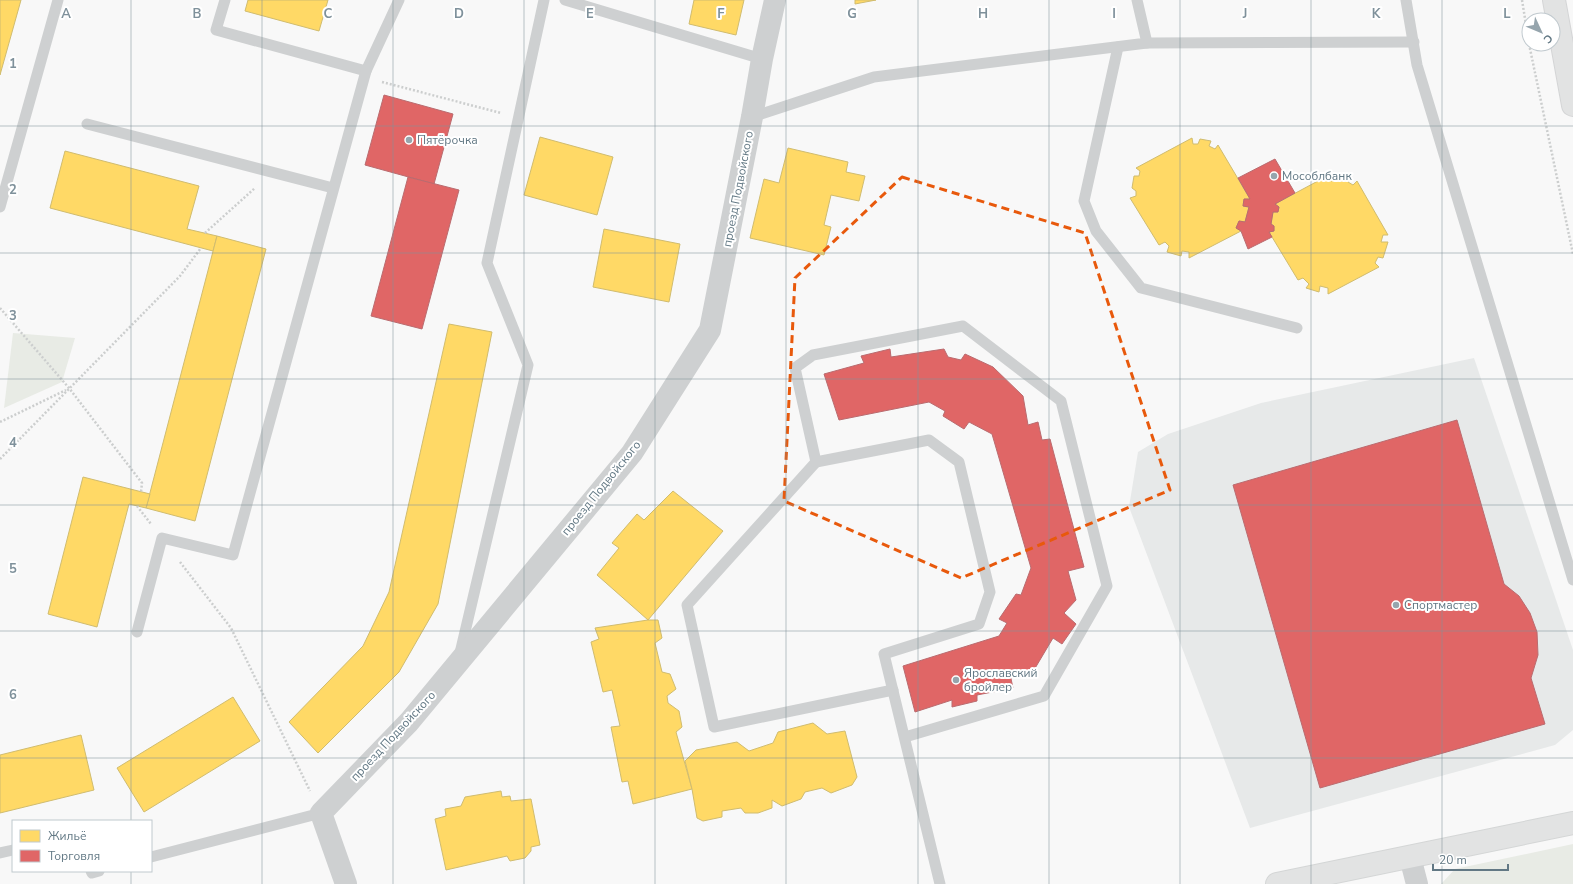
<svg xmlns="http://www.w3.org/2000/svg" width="1573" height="884" font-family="'Nunito Sans',sans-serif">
  <rect width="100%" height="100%" fill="#f8f8f8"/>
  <!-- built -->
  <path fill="#e7e9e9" d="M1474,358L1573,650V730L1555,745L1250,828L1129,507L1138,452L1168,434L1261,403Z"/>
  <!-- green -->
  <g fill="#e8ebe5">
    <path d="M13,333L75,338L62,382L4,408Z"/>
    <path d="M1573,844V884H1441L1455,869Z"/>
  </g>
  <!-- homes -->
  <g fill="#ffd966" stroke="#d0bc6f">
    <path d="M0,0H21L0,75Z"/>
    <path d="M248,0H328L319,31L245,11Z"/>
    <path d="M694,0H744L736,35L689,24Z"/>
    <path d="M855,0H876L855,4Z"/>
    <path d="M540,137L613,157L597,215L524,195Z"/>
    <path d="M1192,138L1193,144H1198L1200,139L1211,141L1209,146L1215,149L1218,145L1250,199H1244L1243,206L1249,207L1245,222L1239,221L1236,228L1241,231L1189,258V252L1182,251L1181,256L1167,252L1169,246L1165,242L1159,245L1130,198L1136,196V191L1132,188L1134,176H1139L1140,171L1136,168Z"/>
    <path d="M788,148L848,162L846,172L865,176L859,201L831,195L824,225L831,227L824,255L750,238L764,179L779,183Z"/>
    <path d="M65,151L199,186L187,229L217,236L213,251L50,208Z"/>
    <path d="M1331,174V181L1337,180L1338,175L1349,176L1348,182L1353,185L1357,181L1388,235H1383L1381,242H1388L1383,258L1378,257L1375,263L1379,267L1328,294V288L1320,286L1319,292L1306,288L1309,284L1303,278L1298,280L1269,232L1274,231V226L1271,224L1273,212H1278L1279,207L1275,204Z"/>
    <path d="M604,229L680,244L669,302L593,287Z"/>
    <path d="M217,236L266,249L195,521L146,508Z"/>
    <path d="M449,324L492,332L438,604L399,672L318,753L289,722L363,646L389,592Z"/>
    <path d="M83,477L150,494L146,508L129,504L97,627L48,614Z"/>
    <path d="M673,491L723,531L648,620L597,575L619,548L612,543L637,514L644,520Z"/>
    <path d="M648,620H658L662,638L655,643L662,672L670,674L676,689L667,696L668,703L679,711L682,727L676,732L692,789L633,804L628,781L622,782L611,727L620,726L612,690L603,692L591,642L599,639L595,628Z"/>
    <path d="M233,697L260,741L144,812L117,768Z"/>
    <path d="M813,723L827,734L845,731L857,777L852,785L831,793L822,788L805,792L801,799L782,806L772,800V808L758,813H745L741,808L722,811V817L703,821L697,818L692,789L685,761L696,750L737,742L749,751L773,743L778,732Z"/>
    <path d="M81,735L94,790L0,813V755Z"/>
    <path d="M501,791L502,797L510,796L511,801L531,799L540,845L531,847V851L525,858L510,861L507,856L446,870L435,819L446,816L445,809L461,806L465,797Z"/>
  </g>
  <!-- shops -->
  <g fill="#e06666" stroke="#ba6b6f">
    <path d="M384,95L453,114L434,184L365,165Z"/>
    <path d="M1275,159L1295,193L1275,204L1279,207L1278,212H1273L1271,224L1274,226V231L1269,232L1272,237L1248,249L1241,231L1236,228L1239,221L1245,222L1249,207L1243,206L1244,199H1250L1238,178Z"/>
    <path d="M408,177L459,190L422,329L371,316Z"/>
    <path d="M890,349L891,357L944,349L948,357L961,360L965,354L993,367L1023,396L1028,425L1038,422L1042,440L1050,439L1084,567L1068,571L1076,600L1064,613L1076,624L1062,644L1053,638L1034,670L1010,674L1013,688L977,695V701L952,707V700L915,712L903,666L999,636L1007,623L999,619L1016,594L1021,595L1031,568L992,434L969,422L964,429L943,416L945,411L929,402L839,420L824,374L864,363L861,356Z"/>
    <path d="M1457,420L1504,584L1519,596L1530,613L1537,632L1538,655L1531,678L1545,724L1320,788L1233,485Z"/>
  </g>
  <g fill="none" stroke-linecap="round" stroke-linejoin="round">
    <defs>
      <path id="secondary" d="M1277,884L1573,823"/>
      <path id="primary" d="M1554,0L1573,105"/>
    </defs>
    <!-- secondary casing -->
    <use href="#secondary" stroke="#d4d6d6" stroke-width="24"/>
    <!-- primary casing -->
    <use href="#primary" stroke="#d4d5d6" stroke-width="24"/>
    <!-- path -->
    <g stroke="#cccece" stroke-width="2.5" stroke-dasharray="2 2" stroke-linecap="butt">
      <path d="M1522,0L1529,43"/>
      <path d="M1529,44L1573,254"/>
      <path d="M382,82L501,113"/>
      <path d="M205,233L255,188"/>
      <path d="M0,308L69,388L142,483L141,492"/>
      <path d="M0,422L66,390"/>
      <path d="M0,459L180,276L201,248"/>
      <path d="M137,506L151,524"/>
      <path d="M180,562L231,628L310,791"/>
    </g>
    <!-- lane -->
    <g stroke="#ced0d1" stroke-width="11">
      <path d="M225,0L216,30L366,71L399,0"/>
      <path d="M565,0L762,59"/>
      <path d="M1406,0L1417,65L1573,580"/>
      <path d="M1147,43L1414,42"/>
      <path d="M1118,47L1084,201L1096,231L1141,288L1297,328"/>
      <path d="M752,117L874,77L1147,43L1137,0"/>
      <path d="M87,124L333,188"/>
      <path d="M0,207L58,0"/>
      <path d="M816,462L687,605L714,727L893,690"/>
      <path d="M137,632L162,538L233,555L366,71"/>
      <path d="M460,653L528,365L487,263L544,0"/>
      <path d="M905,737L1044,696L1107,586L1061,401L963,326L813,355L795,368L816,462L929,440L959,462L990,592L979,624L884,654L940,884"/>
      <path d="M0,853L13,850"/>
      <path d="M151,857L321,813"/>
      <path d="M91,871L92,873L99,871"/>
    </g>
    <!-- street -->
    <g stroke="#ced0d1" stroke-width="22">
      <path d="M1410,857L1417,884"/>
      <path d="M346,884L321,813L409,722L632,453L710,330L752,117L762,59L775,0"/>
    </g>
    <!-- secondary -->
    <use href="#secondary" stroke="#e2e3e3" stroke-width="22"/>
    <!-- primary -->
    <use href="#primary" stroke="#e2e3e3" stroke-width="22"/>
  </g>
  <!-- marked area -->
  <path fill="none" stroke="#e8590c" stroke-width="3" stroke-dasharray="8 5" stroke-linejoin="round" d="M902,177L1085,233L1170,490L961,578L784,501L795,278Z"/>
  <!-- grid -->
  <path fill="none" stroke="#7f919b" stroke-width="1" stroke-opacity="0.55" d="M131,0V821M262,0V884M393,0V884M524,0V884M655,0V884M786,0V884M918,0V884M1049,0V884M1180,0V884M1311,0V884M1442,0V884M0,126H1573M0,253H1573M0,379H1573M0,505H1573M0,631H1573M0,758H1573M131,871V884"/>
  <!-- markers -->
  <g fill="#96a5ad" stroke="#fff" stroke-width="1.5">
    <circle cx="409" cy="140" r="4"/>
    <circle cx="1274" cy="176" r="4"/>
    <circle cx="1396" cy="605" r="4"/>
    <circle cx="956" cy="680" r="4"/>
  </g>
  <g text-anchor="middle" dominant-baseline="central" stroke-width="4" stroke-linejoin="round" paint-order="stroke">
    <!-- poi labels -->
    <g font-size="12" fill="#627884" stroke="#fff" text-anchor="start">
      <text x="417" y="140">Пятёрочка</text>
      <text x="1282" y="176">Мособлбанк</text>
      <text x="1404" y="605">Спортмастер</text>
      <text x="964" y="673">Ярославский<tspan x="964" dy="14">бройлер</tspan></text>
    </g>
    <!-- street labels -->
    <g font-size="12" fill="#627884" stroke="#fff">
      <text transform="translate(738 189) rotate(-79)">проезд Подвойского</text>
      <text transform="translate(601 488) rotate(-51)">проезд Подвойского</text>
      <text transform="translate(393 736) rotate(-47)">проезд Подвойского</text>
    </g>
  </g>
  <g font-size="13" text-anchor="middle" font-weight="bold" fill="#7f919b" stroke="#fff" stroke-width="4" stroke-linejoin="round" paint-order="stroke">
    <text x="66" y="18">A</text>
    <text x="197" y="18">B</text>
    <text x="328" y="18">C</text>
    <text x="459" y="18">D</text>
    <text x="590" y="18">E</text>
    <text x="721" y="18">F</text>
    <text x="852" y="18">G</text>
    <text x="983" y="18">H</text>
    <text x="1114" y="18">I</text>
    <text x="1245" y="18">J</text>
    <text x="1376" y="18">K</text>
    <text x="1507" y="18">L</text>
    <text x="13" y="68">1</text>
    <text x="13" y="194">2</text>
    <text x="13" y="320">3</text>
    <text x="13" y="447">4</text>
    <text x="13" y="573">5</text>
    <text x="13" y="699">6</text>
  </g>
  <!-- legend -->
  <rect x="12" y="820" width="140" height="52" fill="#ffffff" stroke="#c0c9ce"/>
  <rect x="20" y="830" width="20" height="12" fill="#ffd966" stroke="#c0c9ce"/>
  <text x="48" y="840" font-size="12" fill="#627884">Жильё</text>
  <rect x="20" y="850" width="20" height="12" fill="#e06666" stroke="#c0c9ce"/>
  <text x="48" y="860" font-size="12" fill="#627884">Торговля</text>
  <!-- north arrow -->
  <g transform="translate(1541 32) rotate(134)"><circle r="19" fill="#ffffff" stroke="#c0c9ce"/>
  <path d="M0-3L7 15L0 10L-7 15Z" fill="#96a5ad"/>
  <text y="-6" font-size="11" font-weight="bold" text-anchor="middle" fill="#627884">С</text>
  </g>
  <!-- scale -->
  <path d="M1433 864v6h75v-6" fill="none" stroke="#627884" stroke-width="2"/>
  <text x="1439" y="864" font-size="12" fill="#627884" stroke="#ffffff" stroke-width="3" paint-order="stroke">20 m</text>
</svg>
